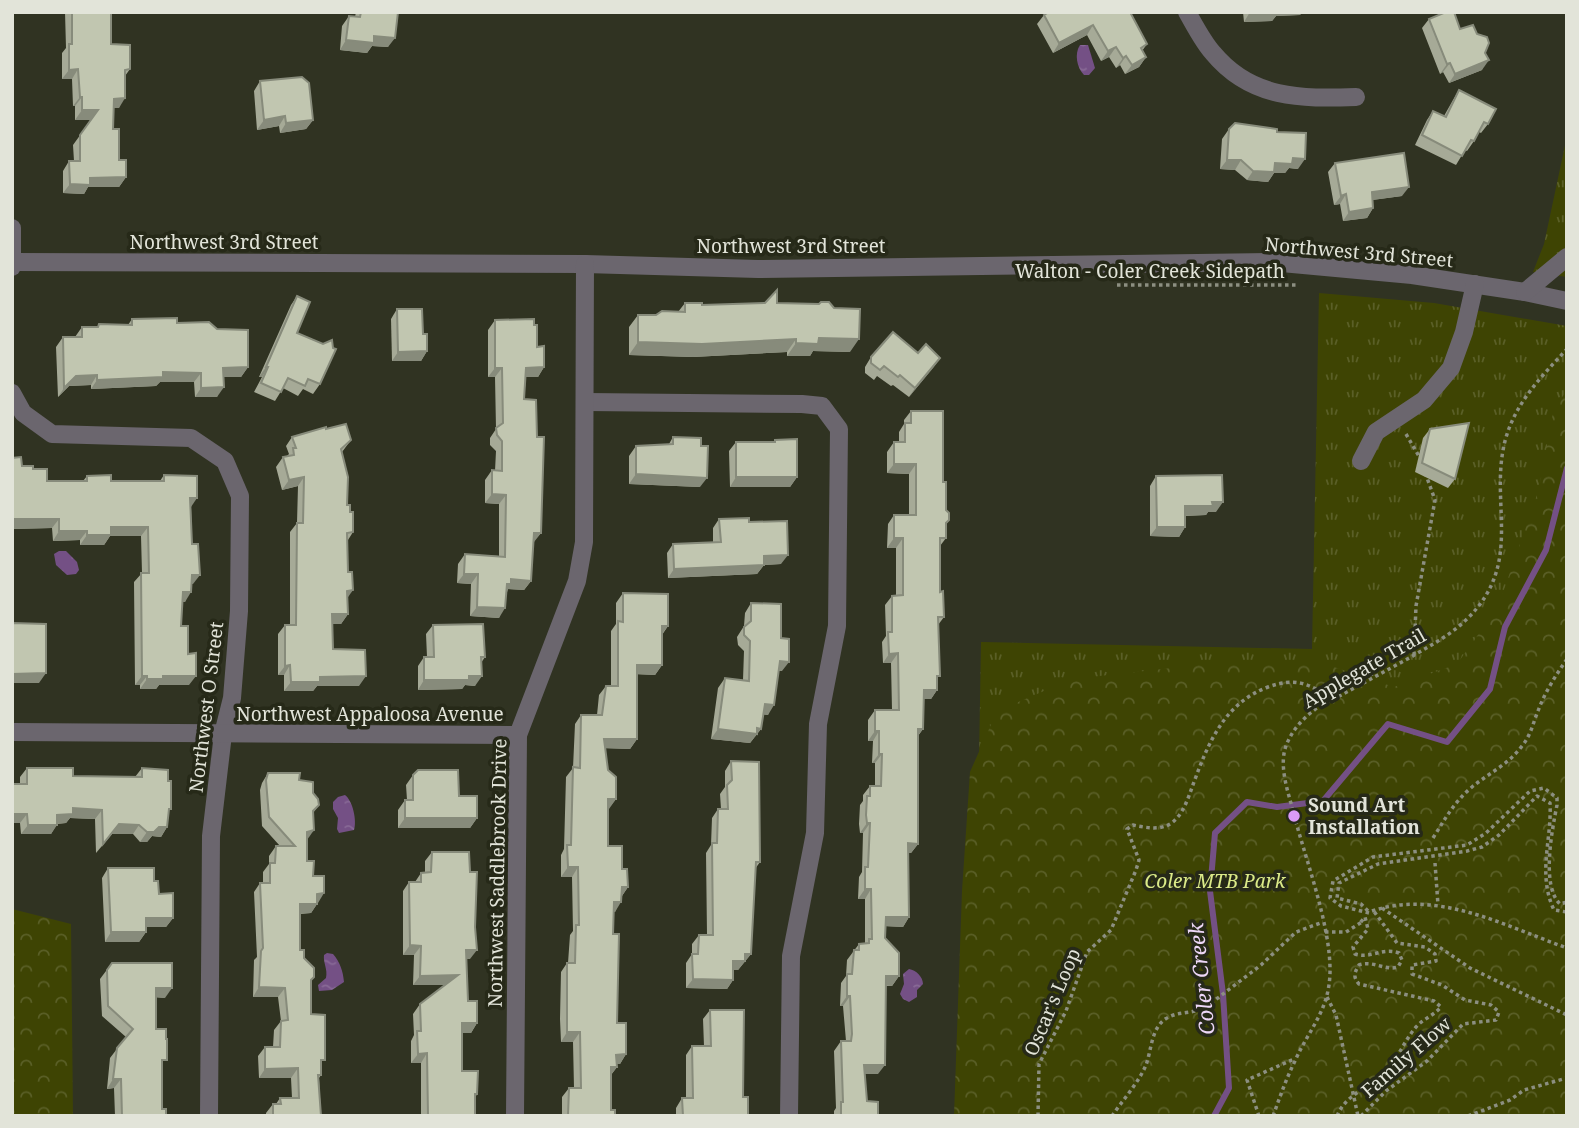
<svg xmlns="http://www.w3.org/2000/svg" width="1579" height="1128" font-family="'Noto Serif',serif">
  <defs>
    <pattern id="grass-tufts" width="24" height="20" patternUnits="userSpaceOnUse" patternTransform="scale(1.75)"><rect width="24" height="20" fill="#3e4403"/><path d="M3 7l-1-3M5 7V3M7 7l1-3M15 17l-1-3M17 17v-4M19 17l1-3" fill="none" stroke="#5a5f27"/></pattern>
    <pattern id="forest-crowns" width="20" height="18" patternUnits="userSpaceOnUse" patternTransform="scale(1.75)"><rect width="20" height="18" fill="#3e4403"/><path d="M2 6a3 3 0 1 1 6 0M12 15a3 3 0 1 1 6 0" fill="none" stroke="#5a5f27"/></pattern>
    <pattern id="water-ripples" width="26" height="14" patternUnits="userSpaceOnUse" patternTransform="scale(1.75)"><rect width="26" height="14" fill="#745085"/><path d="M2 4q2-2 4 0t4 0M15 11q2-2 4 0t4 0" fill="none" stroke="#886996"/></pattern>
  </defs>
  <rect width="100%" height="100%" fill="#303322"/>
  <!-- grass -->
  <g fill="url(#grass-tufts)">
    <path d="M1567,136V277L1533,272L1544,244Z"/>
    <path d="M1319,293L1434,303L1567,326V1116H973L981,642L1312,649Z"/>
  </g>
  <!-- forest -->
  <g fill="url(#forest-crowns)">
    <path d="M1567,391V1116H954L962,891L970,772L997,711L1072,679L1226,662L1313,660L1394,687L1457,664L1498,607L1539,489L1554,407Z"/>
    <path d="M12,909L71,924L73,1116H12Z"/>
  </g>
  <!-- water -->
  <g fill="url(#water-ripples)">
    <path d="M1080,45H1088L1095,68L1089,75H1084C1077,68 1074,54 1080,45Z"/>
    <path d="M59,551H66L77,562L79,570L76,574L67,575L56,565L54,554Z"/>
    <path d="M345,795C353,801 357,821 354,830L339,833L337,829L338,818L333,809V802L338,797Z"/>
    <path d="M327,953L333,954C340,962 343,971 344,982L332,990L319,991L318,985L326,978C328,969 323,963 324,955Z"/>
    <path d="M909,969C916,970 923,977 923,984L917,990V997L909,1002L903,999L900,994L904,984L903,974Z"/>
  </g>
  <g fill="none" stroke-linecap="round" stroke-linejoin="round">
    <!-- stream -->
    <path stroke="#745085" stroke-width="6" d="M1214,1116L1229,1088L1223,994L1210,891L1215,833L1247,802L1277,807L1323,801L1388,724L1447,742L1490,689L1505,627L1546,550L1567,468"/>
    <!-- path -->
    <g stroke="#8c8f81" stroke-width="3.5" stroke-dasharray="3.5 3.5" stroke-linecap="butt">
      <path d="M1117,285H1298"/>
      <path d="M1406,434L1420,458"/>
      <path d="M1414,655L1416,606L1435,500L1426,475"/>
      <path d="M1368,659L1372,678"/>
      <path d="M1433,838C1445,819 1454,802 1472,787C1489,773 1509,764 1522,746C1531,735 1533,723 1538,711C1545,692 1556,675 1567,659"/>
      <path d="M1435,863L1438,905"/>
      <path d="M1382,908L1470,968L1567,1015"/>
      <path d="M1368,911L1361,904L1337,898L1339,883L1378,864L1467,851L1482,847L1499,835L1537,796L1550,803C1552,840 1537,874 1554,910L1567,912"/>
      <path d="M1372,911C1438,889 1505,926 1567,948"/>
      <path d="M1369,913L1341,906L1330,898L1333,881L1373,857L1467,845L1486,833L1530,791L1544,788L1557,798V805C1552,830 1541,886 1560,904L1567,902"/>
      <path d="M1325,932H1346L1362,922"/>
      <path d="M1327,997L1336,1015L1358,1116"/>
      <path d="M1038,1116L1039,1064L1066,1011L1087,952L1111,930L1136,870L1139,860L1127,829L1133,825C1147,828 1163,831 1174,821C1185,811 1189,795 1194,782C1209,741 1225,703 1268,687C1296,677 1309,683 1332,700"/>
      <path d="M1112,1116C1122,1101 1139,1082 1146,1065C1152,1049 1151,1025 1169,1017C1180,1011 1194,1014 1206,1007L1261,965L1296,932L1323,922"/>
      <path d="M1259,1116L1247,1080L1294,1059"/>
      <path d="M1273,1116C1280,1097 1286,1079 1295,1061C1309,1029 1329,1011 1330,973C1331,924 1304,856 1292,807C1287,789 1280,767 1285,749C1290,732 1303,718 1317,708C1349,691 1380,674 1411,657C1431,645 1451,635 1468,618C1524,562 1489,504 1505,441C1515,403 1541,377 1567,349"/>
      <path d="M1337,1116C1346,1094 1369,1088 1385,1072C1398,1059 1404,1041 1416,1027C1423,1019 1433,1016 1441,1007L1434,1001L1359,984C1353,977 1354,973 1359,965C1373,960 1385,971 1398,967L1402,960L1399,953C1383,947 1371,959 1355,954L1353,947L1368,929L1365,917L1360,923"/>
      <path d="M1361,1116L1386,1091L1427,1061L1463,1024L1496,1020L1499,1012L1491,1005L1465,1000L1442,985L1412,974V965L1436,961L1435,954L1425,947L1397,943L1373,910"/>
      <path d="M1468,1116L1510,1100L1524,1090L1567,1078"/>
    </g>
    <!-- minor -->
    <g stroke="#6b666e" stroke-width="18">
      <path d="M1187,12C1195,26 1203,42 1213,53C1251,99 1301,99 1356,97"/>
      <path d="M12,228V267"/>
      <path d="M12,262L585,264L758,269L1270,262L1412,275L1525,292L1567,301"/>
      <path d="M1525,292L1567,257"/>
      <path d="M12,393L23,413L52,434L191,438L225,461L240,496L239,611L232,698L223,734L211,836L209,1116"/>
      <path d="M586,402L802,404L822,406L839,429L837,626L818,724L815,833L791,956L789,1116"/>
      <path d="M1361,461L1376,432L1424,400L1451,368L1464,332L1475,284"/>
      <path d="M12,732L518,735"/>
      <path d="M515,1116L518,735L577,581L584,542L585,264"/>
    </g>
  </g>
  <!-- wall -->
  <g fill="#a6aa97">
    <path d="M65,12H111V44L130,69L125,76L119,108H114L113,129L119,160L126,177L119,187H88L84,194L63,193V171L69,161H74L73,145L91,120H75V106H73L72,79H62V53L66,48Z"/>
    <path d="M356,12H398L388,47L372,46L367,53L340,50L342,26L349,16L355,17Z"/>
    <path d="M1125,12L1147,44L1142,51L1146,57L1139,67L1125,74L1120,65L1116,68L1109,57L1101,61L1087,35L1053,53L1037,24L1044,15Z"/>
    <path d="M1243,12H1302L1300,15L1276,16L1272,21L1244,22Z"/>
    <path d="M1429,19L1460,29L1485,53L1482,70L1449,83L1443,72L1440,74L1422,28Z"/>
    <path d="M260,81L313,120L306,129L280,133L279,126L257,130L254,91Z"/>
    <path d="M1459,90L1488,124L1481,133L1479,132L1474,141L1467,151L1465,150L1456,165L1415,145L1427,120L1433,111L1444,116L1453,100Z"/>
    <path d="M1229,129L1277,132L1298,169L1289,168L1285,173H1274L1268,182L1247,180L1235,170L1220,169L1222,139Z"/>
    <path d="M1335,163L1402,196L1372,200L1373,208L1367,218L1343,221L1340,204L1334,205L1328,172Z"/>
    <path d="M297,296V333L320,384L313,394L303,389L298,396L283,388L275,401L254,392L262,377H259L291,305Z"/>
    <path d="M685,303L702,305L777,303L850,352L813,351L810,356H787V352L693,357L629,355V327L638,315H656L678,312Z"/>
    <path d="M397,309L423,334L427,351L421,361H392L391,319Z"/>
    <path d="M132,319L177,323L248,367L241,377H224L217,397H195L194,382H160L156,386L91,389V385L69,386L58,397L56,347L63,337H75L82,327L128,325Z"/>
    <path d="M495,320L537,347L544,367L538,377H526L524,399L537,437L541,533L533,542L531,581L524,590L508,589L499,618L470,616L471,584L457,583L458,564L465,554L499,556V504L485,503V480L492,470L495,471L496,451L490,445V438L496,429L495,377H488V330Z"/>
    <path d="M918,353L940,358L909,397L893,385L891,386L877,376L874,380L865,373V367L871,357Z"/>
    <path d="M911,411L943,482L946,510L949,520L946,525V538L940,546V592L944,617L938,625L937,690L931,699H924L923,729L918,736V844L911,853H909V917L903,927L886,926L885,938L899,976L892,986H886L878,1074H865L867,1101L878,1116H834V1111L836,1108L834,1051L841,1041H846L843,1006H840L841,983L846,976L847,960L859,944L865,943V899H858L859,877L862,872L863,833H860L859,824L860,805L863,801V795L870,786H875V763H872L873,741H868V720L875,710H892L891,663H883L882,642L886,636L885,605L892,596L896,595V548H887L888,524L894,515H909V474L887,473V452L894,442H899V432L904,424V420Z"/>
    <path d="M326,429L351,440L342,452L347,505L350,512L353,532L348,540V614L341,624H333V649L359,686H317L313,691H284V675H278V634L285,625H290V532L297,523L298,486L282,490L276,467L283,457L287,456L289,454L286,446L292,437Z"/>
    <path d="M1430,429L1455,479L1448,488L1415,472L1423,438Z"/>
    <path d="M673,437L700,487L629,484V456L636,446L669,444Z"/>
    <path d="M775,440L797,477L790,487H730L729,451L736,442H773Z"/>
    <path d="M12,458L22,466L33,469L47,481H83L87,476L111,481H160L164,475L191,507L193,584H191L185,602H182L181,626L189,685H159L156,689H140V685H135L134,582L142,573L141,536H110L104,545H80V540L53,541L52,528L12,529Z"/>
    <path d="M1156,476L1216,512H1208L1206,515L1185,516V527L1179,537L1150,536V486Z"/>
    <path d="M719,519L781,564L764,565L757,574L668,578L667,553L673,544L713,542V528Z"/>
    <path d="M623,593L668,626L662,635V665L655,675L637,674V739L630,749L605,748L608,770L616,799L608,809V846L622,869L628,887L622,896L615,912H614L613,934L617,1023L626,1054L620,1064H617V1067L611,1075V1110L615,1116H562V1097L569,1088H574L573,1042H561L560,1019L561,972L567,963H568L570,935L573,931L572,877H561V855L564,849L566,777L573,768L575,724L581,715H597L599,695L606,686H611V631L616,624V603Z"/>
    <path d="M751,603L781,638L782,671H779L768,715L763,714L761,729L750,743L711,739L718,688L725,678L743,680L744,651L738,645L737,637L744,626L745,613Z"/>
    <path d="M433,625L485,657L481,663L475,686L465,685L462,689L418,690V666L424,657H427L426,634Z"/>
    <path d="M731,761L760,862L755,869L751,954L738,970H733V980L727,989L686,988V963L692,954V944L699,935H707L706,853L711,845L712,818L718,809H721L720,794L725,787V771Z"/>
    <path d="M27,768L73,776L135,777L142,768L169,812L167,827L161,837L152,836L147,842H140L133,834H112L96,853L95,819L70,818L66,823L57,824L51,834H21L20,823H12L20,784V777Z"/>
    <path d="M268,773L299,780L313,793L319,805L313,813L307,840V861L313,876L317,904L311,913L300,914V950L314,977L311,981V1014L321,1065V1075L319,1078L321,1116H266V1113L273,1104H276L280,1098H292L291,1078H259L258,1056L265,1047H273L274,1030L281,1021L278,997H253L254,960L257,957L254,892L260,883H263V872L269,864V856L276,846H280L262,826L260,790L262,783Z"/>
    <path d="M413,775L459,796L477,818L470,828H398V810L405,800H407L406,785Z"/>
    <path d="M432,852L470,959H466L468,1001L477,1023L471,1033H462V1071L477,1094L475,1098V1116H421V1063H411V1041L414,1035L413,1014L420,1004L445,985H413L414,955H403V891L409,882H415L421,873H425V861Z"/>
    <path d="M108,868L154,881L159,894L173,918L166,927H146V932L139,942H105L102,878Z"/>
    <path d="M112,963L165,998L156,997V1029L162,1068V1109L166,1116H115L114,1088L107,1089L110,1058L126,1037L102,1016L100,979Z"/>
    <path d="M710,1010L743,1097L748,1116H676V1108L682,1098H686V1055L692,1046H704L703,1019Z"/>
  </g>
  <!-- shaded-wall -->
  <g fill="#878b7b">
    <path d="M1250,12H1302L1300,15L1276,16L1272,21L1244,22Z"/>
    <path d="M1093,25L1087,35L1053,53L1059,43Z"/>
    <path d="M374,36L395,38L388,47L372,46L367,53L340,50L346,40Z"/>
    <path d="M1116,47L1109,57L1101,61L1108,51Z"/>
    <path d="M1126,56L1120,65L1116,68L1123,58Z"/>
    <path d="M1146,57L1139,67L1125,74L1132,65Z"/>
    <path d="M1489,60L1482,70L1449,83L1455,74Z"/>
    <path d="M1450,63L1443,72L1440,74L1447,64Z"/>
    <path d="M78,69L72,79H62L69,70Z"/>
    <path d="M80,97H82L75,106H73Z"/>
    <path d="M125,98L119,108H108L114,99Z"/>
    <path d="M82,110H98L91,120H75Z"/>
    <path d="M285,116L279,126L257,130L264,120Z"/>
    <path d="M313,120L306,129L280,133L286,123Z"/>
    <path d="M1293,158L1305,159L1298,169L1289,168L1285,173H1274L1268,182L1247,180L1253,171Z"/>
    <path d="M1227,160H1241L1235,170L1220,169Z"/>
    <path d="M126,177L119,187H88L84,194L63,193L70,184L90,178Z"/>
    <path d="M1409,187L1402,196L1365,201L1372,192Z"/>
    <path d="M1346,194L1340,204L1334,205L1341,196Z"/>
    <path d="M1373,208L1367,218L1343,221L1349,212Z"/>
    <path d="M819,338L859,339L850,352L813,351L810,356H787L796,343Z"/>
    <path d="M796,339L787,352L693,357L629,355L638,342Z"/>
    <path d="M427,351L421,361H392L398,352Z"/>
    <path d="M940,358L933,368L909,397L915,388Z"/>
    <path d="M248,367L241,377H217L223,368Z"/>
    <path d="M266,367H268L262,377H259Z"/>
    <path d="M544,367L538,377H520L526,368Z"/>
    <path d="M495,368H502L495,377H488Z"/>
    <path d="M163,372L201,373L194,382H160L156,386L91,389L97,380Z"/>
    <path d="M97,375L91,385L69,386L58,397L64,388L76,376Z"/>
    <path d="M224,387L217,397H195L201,388Z"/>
    <path d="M894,464H916L909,474L887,473Z"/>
    <path d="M636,474L707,478L700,487L629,484Z"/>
    <path d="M304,477L298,486L282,490L289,480Z"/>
    <path d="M736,477H797L790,487H730Z"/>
    <path d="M492,494L506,495L499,504L485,503Z"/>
    <path d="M190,498H197L191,507Z"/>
    <path d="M1212,502H1223L1216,512H1208L1206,515L1179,516L1185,506Z"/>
    <path d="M12,519H59L52,528L12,529Z"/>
    <path d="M111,527H148L141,536H110L104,545H80L87,535Z"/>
    <path d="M1157,527H1185L1179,537L1150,536Z"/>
    <path d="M59,531H87L80,540L53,541Z"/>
    <path d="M534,533H541L534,542H527Z"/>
    <path d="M894,538H903L896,548H887Z"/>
    <path d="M788,555L781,564L764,565L757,574L668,578L674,569L764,556Z"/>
    <path d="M464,574H478L471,584L457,583Z"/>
    <path d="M192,575H200L193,584H185Z"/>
    <path d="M511,579L531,581L524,590L508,589L505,593L507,584Z"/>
    <path d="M353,590L346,600L347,591Z"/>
    <path d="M183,592H191L185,602H176Z"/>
    <path d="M477,607L505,608L499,618L470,616Z"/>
    <path d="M332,614H348L341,624H326Z"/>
    <path d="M662,626H668L661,635Z"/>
    <path d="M898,653L891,663H883L889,654Z"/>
    <path d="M780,661L789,662L782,671H774Z"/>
    <path d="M290,665L284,675H278L285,666Z"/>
    <path d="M637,665H662L655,675L630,674Z"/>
    <path d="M46,673L39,683H12V674Z"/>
    <path d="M142,676H147L140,685H135Z"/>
    <path d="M163,676H196L189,685H159L156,689H140L147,679Z"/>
    <path d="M366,676L359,686H317L313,691H284L291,682L320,677Z"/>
    <path d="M469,676H482L475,686L465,685L462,689L418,690L424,680Z"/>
    <path d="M924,690H937L931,699H918Z"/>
    <path d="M765,704L774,705L768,715L758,714Z"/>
    <path d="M757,728L761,729L750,743L711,739L718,729Z"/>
    <path d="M918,729H923L916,738Z"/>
    <path d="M875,731H879L873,741H868Z"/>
    <path d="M604,739H637L630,749L597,748Z"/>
    <path d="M879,754H882L875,763H872Z"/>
    <path d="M608,799H616L609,809H601Z"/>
    <path d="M73,808L102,810L95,819L70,818L66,823L51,824L57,815Z"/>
    <path d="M12,814H27L20,823H12Z"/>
    <path d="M405,818H477L470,828H398Z"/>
    <path d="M867,823H870L863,833H860Z"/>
    <path d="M119,824L139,825L133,834H112L96,853Z"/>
    <path d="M28,825H57L51,834H21Z"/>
    <path d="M159,827H167L161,837L152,836L147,842H140L147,832Z"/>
    <path d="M314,830L307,840V832Z"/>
    <path d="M908,843L918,844L911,853H902Z"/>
    <path d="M568,867H578L572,877H561Z"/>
    <path d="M622,887H628L621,897Z"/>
    <path d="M865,889H871L865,899H858Z"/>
    <path d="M324,893L318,903L317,894Z"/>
    <path d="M614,902H621L615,912H607Z"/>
    <path d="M300,904H317L311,913L294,914Z"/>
    <path d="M886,917H909L903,927L880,926Z"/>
    <path d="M146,918H173L166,927H139Z"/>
    <path d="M111,932H146L139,942H105Z"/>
    <path d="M410,945L421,946L414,955H403Z"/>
    <path d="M466,950H477L470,959H459Z"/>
    <path d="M745,954H751L738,970H726L733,961Z"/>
    <path d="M458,975L451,985H413L420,976Z"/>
    <path d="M886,976H899L892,986L879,985Z"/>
    <path d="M693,979L733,980L727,989L686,988Z"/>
    <path d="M259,987L285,988L278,997H253Z"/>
    <path d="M156,988H172L165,998L149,997Z"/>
    <path d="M847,996H850L843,1006H840Z"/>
    <path d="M462,1023H477L471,1033H455Z"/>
    <path d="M567,1032H580L573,1042H561Z"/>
    <path d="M427,1053L421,1063H411L418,1054Z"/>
    <path d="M626,1054L620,1064H609L616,1055Z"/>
    <path d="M864,1065H885L878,1074H858Z"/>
    <path d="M611,1067H617L610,1076Z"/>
    <path d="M298,1068L291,1078H259L265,1069Z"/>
    <path d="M113,1079H121L114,1088L107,1089Z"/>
  </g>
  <!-- building -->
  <g fill="#c1c6b0" stroke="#878b7b" stroke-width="2">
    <path d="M72,12H111V44L130,45V69L125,70V98L114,99L113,129H119V160H126V177L90,178V185L70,184L69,161H80V135L98,110H82V97H80L78,69L69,70V44H72Z"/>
    <path d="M361,12H398L395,38L374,36V43L346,40L349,16L360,17Z"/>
    <path d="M1049,12H1130L1147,44L1141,48L1146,57L1132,65L1126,56L1123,58L1116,47L1108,51L1093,25L1059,43L1044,15Z"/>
    <path d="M1446,12H1454L1460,29L1473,25L1477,34L1487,37L1489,43L1485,53L1489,60L1455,74L1450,63L1447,64L1429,19Z"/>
    <path d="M302,77L309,83L313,120L286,123L285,116L264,120L260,81Z"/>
    <path d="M1459,90L1496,109L1488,124L1484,122L1474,141L1471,140L1462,156L1422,135L1433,111L1446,117Z"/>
    <path d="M1235,123L1277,129V132L1306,133L1305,159L1293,158L1292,164L1275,163L1274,172L1253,171L1241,160H1227L1229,129Z"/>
    <path d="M1404,153L1409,187L1372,192L1373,208L1349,212L1346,194L1341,196L1335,163Z"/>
    <path d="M777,290V303L819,304L821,302H829L834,308L860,309L859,339L819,338L818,344L796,343V339L702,344L638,342V315H656L662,311L685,312V303H702V305L765,303Z"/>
    <path d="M297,296L310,302L297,333L323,344L332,340L333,348L336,349L320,384L308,379L305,386L288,378L281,392L261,383L268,367H266Z"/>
    <path d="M397,309H422L423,334H427V351L398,352Z"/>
    <path d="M177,318V323L209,322L217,329L248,330V367L223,368L224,387L201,388V373L163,372V377L97,380V375L76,376L64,388L63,337H82V327H98L99,324L132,325V319Z"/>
    <path d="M534,319V325H537V347L544,346V367L526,368L524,399L536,400L537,437H544L541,533H534L531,581L511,579V584H507L505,608L477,607L478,574H464L465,554L505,557L506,495L492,494V470L502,471V441L497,435L496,428L503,423L502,368H495V320Z"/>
    <path d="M893,332L918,353L926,344L940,358L915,388L900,375L898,377L884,366L880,370L871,363V357Z"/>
    <path d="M911,411H943V482H946V510L949,513V520L946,523V538H940V592L943,591L944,617H938L940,676H937V690H924L923,729H918V844L908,843L909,917H886L885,938L899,953V976H886L885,1065H864L867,1101L878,1102V1116H841V1102H843L841,1041H851L852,1034L850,996H847V974H852L854,950H859V944L869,943V939H872L871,889H865V867H868L870,823H867L866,815L867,796H870V786H881L882,754H879V731H875V710H899L898,653L889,654L888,632H892V596L903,595V538H894V515H916V464H894V442H905V423H911Z"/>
    <path d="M1469,423L1455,479L1422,463L1430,429Z"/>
    <path d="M346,424L351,440L341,449L348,477L347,505H350V512H353V532L347,533L348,572H352L353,590L347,591L348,614H332L333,649L365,650L366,676L320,677V682H291L290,665L285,666V625H296L297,523H303L304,477L289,480L283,457L294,455L293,448H296L292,437L326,427V429Z"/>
    <path d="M673,437L701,438V446H708L707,478L636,474V446L673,444Z"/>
    <path d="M797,439V477H736V442H775V440Z"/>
    <path d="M21,457L22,466H33V469H47V481H87V476L111,475V481H164V475L197,476V498H190L192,544H198L200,575H192L191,592H183L181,626H188V654L196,653V676H163V679H147V676H142L141,573H149L148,527H111V535H87V531H59V519H12V458Z"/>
    <path d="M1222,475L1223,502H1212L1213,506H1185V527H1157L1156,476Z"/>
    <path d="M749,518V522L787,521L788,555L764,556V565L674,569L673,544L721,542L719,519Z"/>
    <path d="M623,593L668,594V626H662V665H637V739H604L608,770L616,777V799H608V846H622V869H627L628,887H622L621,902H614L613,934H619L617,1023H626V1054L616,1055L617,1067H611V1110H615V1116H568L569,1088H581L580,1032H567V963H575L576,925H579L578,867H568L567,845H571L573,767L580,768L581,715H602L606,686H618V621L623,622Z"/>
    <path d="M751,603L781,604V638L789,639V662L780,661L774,705L765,704L761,729L757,728V734L718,729L725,678L749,681L750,641L744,635V627L751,621Z"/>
    <path d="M12,623L46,624V673L12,674Z"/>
    <path d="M483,624L485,657H481L482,676H469V680H424V657H434L433,625Z"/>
    <path d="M731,761L759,762L760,862H756L751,954H745V961H733V980L693,979L692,954H698L699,935H713L712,843H717L718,809H728L727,785L732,780Z"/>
    <path d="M27,768H73V776L142,777V768L168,770V781H171V809H169L167,827H159L154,832H147L139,825L119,824L103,844L102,810L73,808V814L57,815V825H28L27,814H12V784H27Z"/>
    <path d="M418,770H458L459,796H477V818H405V800H413V775Z"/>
    <path d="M268,773H300L299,780L313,782V793L318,799L319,805L313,811L314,830L307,832V861H314L313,876H324V893L317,894V904H300V950H304V958L314,968V977L311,980V1014L325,1015V1060H321V1075H318L321,1116H273V1104H281L280,1098H299L298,1068L265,1069V1047H280L281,1021L288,1020L285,988L259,987L261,951L263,948L260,883H270V863H275L276,846H295L269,817L266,780Z"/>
    <path d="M432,852H469L470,872H477L475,927L477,950H466L468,1001H477V1023H462V1071H478L477,1094H475V1116H428L427,1053L418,1054L417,1031H421L420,1004L458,975L420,976L421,946L410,945L409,882H421V873L431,872Z"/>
    <path d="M108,868H154V881H158L159,894L173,893V918H146V932H111Z"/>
    <path d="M112,963H172V988H156V1029H166V1039H167V1060H162V1109H166V1116H122L121,1079H113L117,1048L133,1029L108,1006L107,970Z"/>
    <path d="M710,1010H744L743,1097H748V1116H683L682,1098H693L692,1046H711Z"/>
  </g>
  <!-- markers -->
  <circle fill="#da9af7" stroke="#262918" stroke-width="2.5" cx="1294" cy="816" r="7"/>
  <g text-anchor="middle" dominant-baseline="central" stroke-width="7" stroke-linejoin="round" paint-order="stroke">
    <!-- street labels -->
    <g font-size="19" fill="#e2e4d9" stroke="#262918">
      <text x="224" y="242">Northwest 3rd Street</text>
      <text x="791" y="246">Northwest 3rd Street</text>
      <text transform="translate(1359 252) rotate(5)">Northwest 3rd Street</text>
      <text x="1150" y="271">Walton - Coler Creek Sidepath</text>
      <text transform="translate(1364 668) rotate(-30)">Applegate Trail</text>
      <text transform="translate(206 707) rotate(-83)">Northwest O Street</text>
      <text x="370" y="714">Northwest Appaloosa Avenue</text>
      <text transform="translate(497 873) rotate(-89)">Northwest Saddlebrook Drive</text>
      <text transform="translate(1052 1002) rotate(-67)">Oscar's Loop</text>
      <text transform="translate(1406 1057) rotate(-41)">Family Flow</text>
    </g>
    <!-- poi labels -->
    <g font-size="19" font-weight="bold" fill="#e2e4d9" stroke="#262918" text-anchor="start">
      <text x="1308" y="805">Sound Art<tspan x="1308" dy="22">Installation</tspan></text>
    </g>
    <!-- park labels -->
    <g font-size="19" font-style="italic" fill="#dbea88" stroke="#262918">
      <text x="1215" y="881">Coler MTB Park</text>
    </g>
    <!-- water labels -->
    <g font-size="21" font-style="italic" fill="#edd7f7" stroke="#262918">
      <text transform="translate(1201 979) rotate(-96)">Coler Creek</text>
    </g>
  </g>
  <!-- border -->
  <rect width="1579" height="1128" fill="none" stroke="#e2e4d9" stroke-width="28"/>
</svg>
